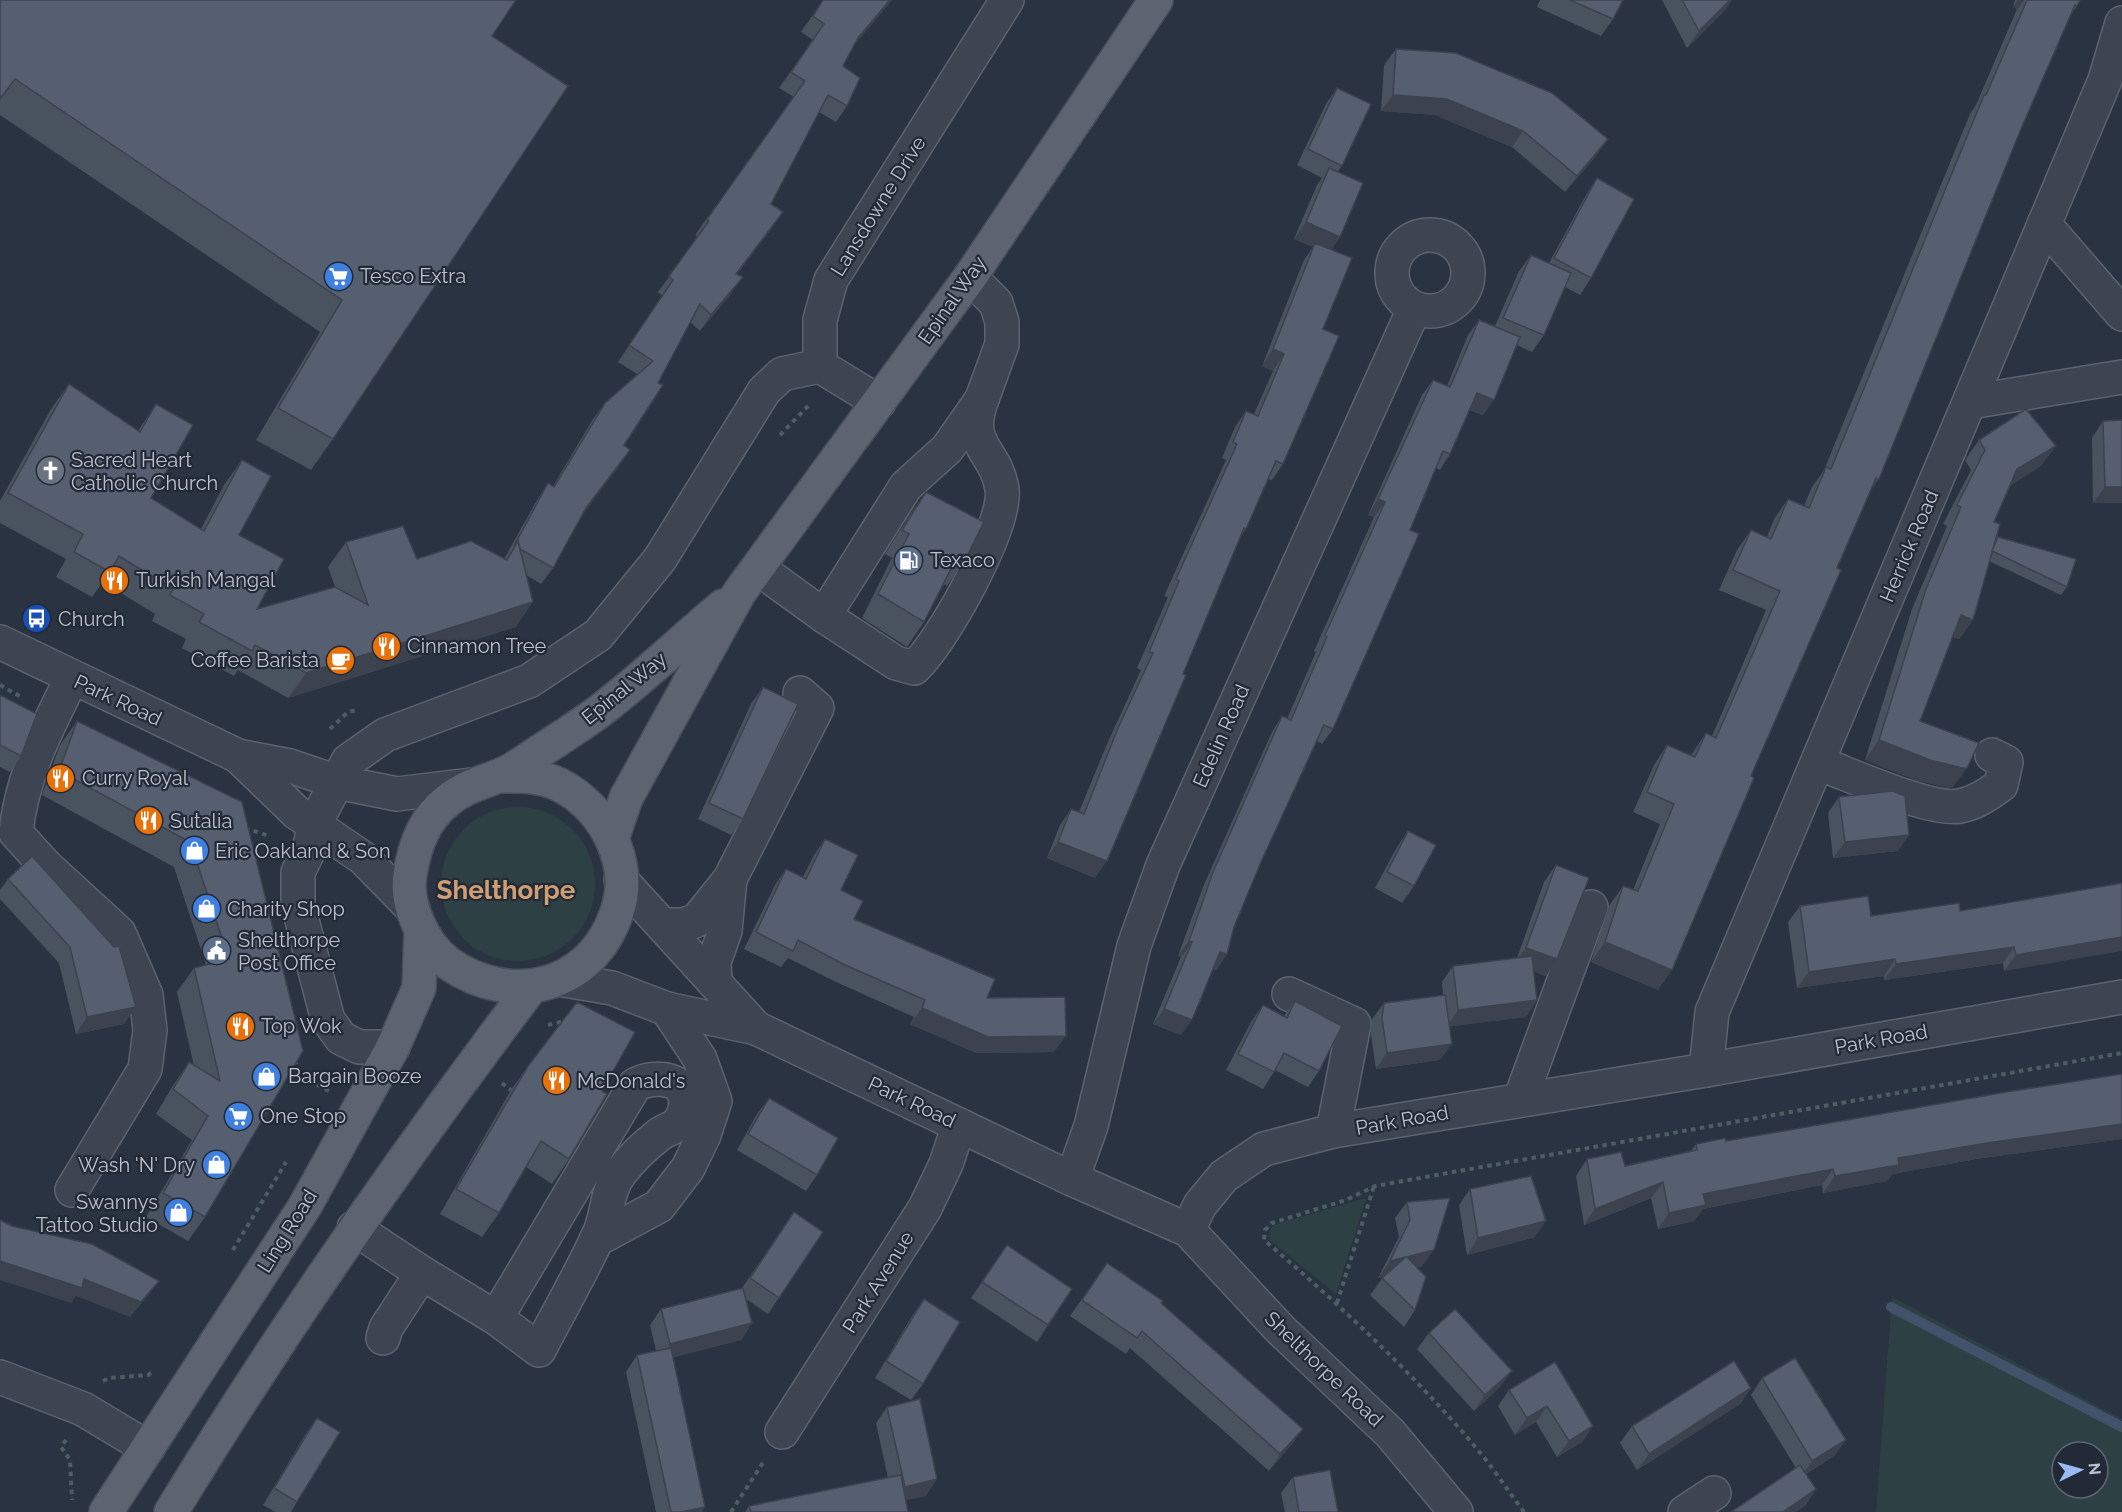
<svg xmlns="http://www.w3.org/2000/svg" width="2122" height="1512" font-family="Raleway,sans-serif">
  <rect width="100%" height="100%" fill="#2a3342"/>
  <!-- green -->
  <g fill="#2d4144" fill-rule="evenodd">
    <circle cx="518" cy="884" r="77"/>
    <path d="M1366,1198L1336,1294L1270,1240V1231L1274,1225Z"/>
    <path d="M1892,1297L2122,1419V1512H1876ZM2062,1452H2098V1488H2062Z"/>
  </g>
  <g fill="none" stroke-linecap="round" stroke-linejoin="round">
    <!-- stream -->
    <path stroke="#43526b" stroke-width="10" d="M1891,1307L2122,1427"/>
    <defs>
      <g id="minor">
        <path d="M2044,224L2122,314"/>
        <circle cx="1430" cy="273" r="38"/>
        <path d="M820,366V320L831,280L1007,0"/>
        <path d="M820,366L879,402"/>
        <path d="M1970,402L2122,377"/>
        <path d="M758,568L824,616L906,486L947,449L982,399L1002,344V322L996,303L970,277"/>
        <path d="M824,616L896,663L914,668C942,643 1007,526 1002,489C996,450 964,446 982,399"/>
        <path d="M0,642L238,756L290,766L337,782L397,794L471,785"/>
        <path d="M238,756L297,813L363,858L413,909"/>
        <path d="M1818,763C1849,774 1931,812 1960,806C1976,803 1988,794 2001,785L2006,762L1992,755"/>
        <path d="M621,880L756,1028"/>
        <path d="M663,925H684L697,920L730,879L817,708L800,693"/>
        <path d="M558,979L612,988L667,1009L756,1028L1072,1179L1188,1230L1280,1329L1390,1433L1456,1512"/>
        <path d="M715,982L714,962L725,931L730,879"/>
        <path d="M1289,994L1354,1024L1333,1131"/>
        <path d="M393,1047H359L341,1038L328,1020L298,905V872L309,850L315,823L348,761L385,735L529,681L598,635L660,559L764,391L782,374L820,366"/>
        <path d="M1706,1070L1712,1012L2105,80L2122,23"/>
        <path d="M1520,1100L1591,907"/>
        <path d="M1072,1179L1091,1126L1134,946L1163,865L1414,309"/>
        <path d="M72,1190L145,1069L150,1030L146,995L119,933L46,866L16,833C21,778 47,727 72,678"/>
        <path d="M354,1228L422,1273L496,1318L539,1350C559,1311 582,1272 600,1232C608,1212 607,1189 621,1172C632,1158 647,1144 660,1134C665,1130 672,1129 676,1125C680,1122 684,1114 685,1109C691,1077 655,1074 635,1085L496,1318"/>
        <path d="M1188,1230L1200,1205L1224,1176L1264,1149L1333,1131L1706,1070L2122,997"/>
        <path d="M596,1240L659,1206L688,1168L704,1135L715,1101L700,1059L667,1009"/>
        <path d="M383,1338L386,1328L422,1273"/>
        <path d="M0,1377L83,1409L148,1448"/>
        <path d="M782,1432L925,1208L946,1164L959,1125"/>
        <path d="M1685,1512L1714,1493"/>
      </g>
      <g id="major">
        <path d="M504,776C523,776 542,776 560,785C604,808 634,862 617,912C591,989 511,1007 448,963C424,945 405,905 410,875C414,847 424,819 447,801C469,782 496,781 518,766C544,748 571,732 597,713C641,680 681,641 723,606"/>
        <path d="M612,839L626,798L739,593L970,277L1156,0"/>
        <path d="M106,1512L305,1206L393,1047L419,988L421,930"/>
        <path d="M171,1512C282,1330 403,1156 532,986"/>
      </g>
    </defs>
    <!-- minor casing -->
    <use href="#minor" stroke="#5c636f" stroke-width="36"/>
    <!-- major casing -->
    <use href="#major" stroke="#484e5b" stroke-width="36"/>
    <!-- path -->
    <g stroke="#4c5e62" stroke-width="4" stroke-dasharray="4.5 4.5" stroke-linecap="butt">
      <path d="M780,435L810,404"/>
      <path d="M0,685L23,698"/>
      <path d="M330,729L348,712L358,710"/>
      <path d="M245,828L269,836"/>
      <path d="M548,1025L564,1021"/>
      <path d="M295,1060L298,1074L329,1091"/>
      <path d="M502,1083L511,1090"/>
      <path d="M233,1250L286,1162"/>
      <path d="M1337,1303L1374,1186"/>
      <path d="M103,1381L109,1378L148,1375L154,1371"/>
      <path d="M66,1440L61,1447L70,1460L72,1500"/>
      <path d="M731,1512L764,1461"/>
      <path d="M1524,1512C1508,1491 1494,1469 1477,1449C1413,1373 1340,1305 1264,1240L1265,1230L1272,1223L1346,1200L1375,1186L2122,1053"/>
    </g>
    <!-- minor -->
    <use href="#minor" stroke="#3e4552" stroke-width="33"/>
    <!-- major -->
    <use href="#major" stroke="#5c6472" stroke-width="33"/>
  </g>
  <!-- wall -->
  <g fill="#49525f">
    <path d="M0,0L492,36L333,439L311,470L256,440L320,332L0,115Z"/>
    <path d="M823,0H892L854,45L843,66L847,106L836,122L819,112L771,204L772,228L737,274L731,294L700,331L690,322L624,445L619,466L583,513L553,568L541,584L526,575L516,627L288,698L238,670L234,676L182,648L186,639L152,621L155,614L103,582L92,597L56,577L66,559L0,523V501L51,409L69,384L138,431L156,404L151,498L201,529L224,485L242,460L239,535L257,609L335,587L328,567L346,542L417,559H504L537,500L548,483L553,486L593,419L605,403L637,374L618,362L662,296L658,292L698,237L695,235L794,97L779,88L813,40L801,32Z"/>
    <path d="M1540,0H1623L1613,19L1601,36L1537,7Z"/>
    <path d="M1662,0H1732L1726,9L1687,48Z"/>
    <path d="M2015,0H2080L2077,6L2070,16L2021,129L1879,479L1870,490L1658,990L1591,962L1609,906L1623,886L1633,890L1660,824L1633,812L1654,765L1667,745L1691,755L1706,733L1712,736L1766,610L1719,590L1737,550L1751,530L1767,537L1774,519L1788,499L1804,506L1812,487L1824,470L1970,114L1976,105L2017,9L2013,7Z"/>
    <path d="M1396,49L1596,156L1565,192L1512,147L1435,115L1381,111L1384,65Z"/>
    <path d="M1337,88L1342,166L1337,172L1340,237L1331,250L1323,329L1283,464L1272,480L1268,479L1246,529L1240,537L1095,878L1047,858L1060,825L1071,809L1079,812L1107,744L1141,670L1137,668L1168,597L1164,596L1226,460L1222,458L1235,427L1246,411L1254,414L1273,371L1262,366L1304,260L1313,247L1294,239L1317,185L1322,178L1297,165L1326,104Z"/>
    <path d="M1597,178L1591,278L1580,295L1565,287L1544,335L1532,352L1517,345L1483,415L1470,410L1450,454L1440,470L1436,468L1410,530L1333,729L1322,744L1317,741L1261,862L1234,927L1227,954L1216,970L1213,969L1181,1035L1153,1024L1181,957L1178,956L1203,887L1272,732L1282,716L1287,719L1316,652L1314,651L1374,517L1368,515L1422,395L1433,380L1447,386L1468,335L1479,320L1495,326L1519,271L1531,255L1549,263L1586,195Z"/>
    <path d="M2103,421L2122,503H2093L2092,438Z"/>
    <path d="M1979,440L2042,465L2011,485L1994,522L1996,539L1998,537L2067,587L2061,595L1989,561L1973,620L1959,639L1953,637L1920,721L1953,787L1948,788L1916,780L1865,760L1912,609L1947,526L1943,524L1971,470L1965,460Z"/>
    <path d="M926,492L964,562L947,586L944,584L924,622L907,647L862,618L892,558L885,554L909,516Z"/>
    <path d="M763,687L743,819L731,835L698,819L751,704Z"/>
    <path d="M0,695L21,756L10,772L0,767Z"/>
    <path d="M77,721L242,802L303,1051L205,1217L188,1241L146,1217L192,1140L156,1114L172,1087L189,1062L194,1066L177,992L194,968L206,965L174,867L42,795L60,745Z"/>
    <path d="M1839,797L1898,851L1833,858L1828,813Z"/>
    <path d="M1408,831L1414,886L1402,903L1375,888L1397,847Z"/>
    <path d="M825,839L841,890L854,919L987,998L1054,1052L976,1053L910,1024L914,1017L834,981L788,958L781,967L744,949L775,885L786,869L803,877L814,855Z"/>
    <path d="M1556,865L1557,959L1546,976L1533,971L1537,1000L1526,1017L1449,1026L1440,1060L1376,1069L1371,1035L1372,1019L1384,1003L1443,995L1442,982L1453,966L1517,958L1544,882Z"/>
    <path d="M8,879L136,1007L124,1024L76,1034L59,963L0,899V890Z"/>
    <path d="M2122,883L2004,971L2003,963L1884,980V976L1797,988L1788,922L1800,906L1871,916L1960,911Z"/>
    <path d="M1295,1001L1319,1071L1308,1087L1275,1070L1263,1089L1226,1070L1251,1022L1263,1005L1284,1016Z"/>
    <path d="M528,1066L602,1091L569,1159L552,1184L526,1167L499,1213L482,1237L440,1214L511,1090Z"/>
    <path d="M2122,1074V1139L1976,1159L1893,1174L1887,1181L1823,1193L1822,1185L1703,1209L1694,1221L1658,1229L1651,1198L1584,1225L1576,1176L1587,1159L1625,1166L1691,1151L1696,1144L1726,1141Z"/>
    <path d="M769,1098L817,1175L806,1191L737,1150L757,1114Z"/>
    <path d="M1470,1189L1535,1237L1467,1255L1459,1205Z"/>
    <path d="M1407,1202L1422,1266L1417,1268L1415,1310L1404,1327L1370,1295L1384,1276L1378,1278L1399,1237L1395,1218Z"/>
    <path d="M794,1212L823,1232L768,1314L746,1299L752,1323L741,1340L673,1357L702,1512H656L626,1372L637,1355L656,1351L650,1325L661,1309L742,1288Z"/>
    <path d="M1007,1245L1048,1325L1037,1342L971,1298Z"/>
    <path d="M1107,1263L1161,1303L1303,1429L1291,1445L1269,1471L1130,1348L1126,1354L1070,1316Z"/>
    <path d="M924,1299L923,1384L911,1400L875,1378L912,1316Z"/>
    <path d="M1429,1333L1500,1387L1474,1411L1417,1349Z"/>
    <path d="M1762,1378L1846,1440L1834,1456L1806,1474L1816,1489L1805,1506L1796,1468L1751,1395Z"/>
    <path d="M1751,1388L1740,1404L1637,1470L1620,1443L1632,1426Z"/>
    <path d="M1509,1390L1593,1426L1582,1442L1557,1457L1536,1422L1515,1435L1498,1406Z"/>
    <path d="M887,1407L926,1496L906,1500L908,1512H745L749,1506L888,1478L876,1423Z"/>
    <path d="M317,1418L297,1502L291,1512H275L263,1505L305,1435Z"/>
    <path d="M1293,1477L1338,1512H1285L1281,1493Z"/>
  </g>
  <!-- shaded-wall -->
  <g fill="#3c424e">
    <path d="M890,0H892L847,54L858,38Z"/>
    <path d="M1730,0H1732L1726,9L1687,48L1699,31Z"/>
    <path d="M2018,0H2024L2017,9L2013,7Z"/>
    <path d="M1393,95L1447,99L1523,131L1512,147L1435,115L1381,111Z"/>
    <path d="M1608,139L1596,156L1565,192L1577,176Z"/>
    <path d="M783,212L772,228L725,290L736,274Z"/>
    <path d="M1306,222L1340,237L1328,254L1315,243L1313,247L1294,239Z"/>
    <path d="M743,277L731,294L700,331L711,315Z"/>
    <path d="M1273,349L1284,354L1273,371L1262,366Z"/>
    <path d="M1477,393L1494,400L1483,415L1466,408Z"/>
    <path d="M2056,446L2042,465L2004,489L2017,469Z"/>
    <path d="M630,450L619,466L575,525L586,508Z"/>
    <path d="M1876,478L1879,479L1865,499Z"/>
    <path d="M2105,487H2122V503H2093Z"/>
    <path d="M1378,499L1385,502L1374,517L1368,515Z"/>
    <path d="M533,602L516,627L288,698L306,673Z"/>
    <path d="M1961,615L1973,620L1959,639L1947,635Z"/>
    <path d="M1879,740L1967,768L1953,787L1948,788L1916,780L1865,760Z"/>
    <path d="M1909,835L1898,851L1833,858L1845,842Z"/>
    <path d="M1058,842L1107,861L1095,878L1047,858Z"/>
    <path d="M2122,937V951L2004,971L2016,955Z"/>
    <path d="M1189,941L1192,942L1181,957L1178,956Z"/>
    <path d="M1605,942L1672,970L1658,990L1591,962Z"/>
    <path d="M2014,947L2003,963L1884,980L1896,964Z"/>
    <path d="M1526,948L1557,959L1546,976L1514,964Z"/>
    <path d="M1220,952L1227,954L1216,970L1210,967Z"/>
    <path d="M1895,959L1884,976L1797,988L1809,972Z"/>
    <path d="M1537,1000L1526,1017L1447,1027L1458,1010Z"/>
    <path d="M136,1007L124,1024L76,1034L87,1017Z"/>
    <path d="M922,1008L1066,1036L1054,1052L976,1053L910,1024Z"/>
    <path d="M1164,1009L1192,1020L1181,1035L1153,1024Z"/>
    <path d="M1452,1044L1440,1060L1376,1069L1387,1053Z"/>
    <path d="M2122,1124V1139L1976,1159L1893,1174L1887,1181L1823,1193L1835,1176L1898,1158L1987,1143Z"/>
    <path d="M1833,1169L1822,1185L1703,1209L1694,1221L1658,1229L1669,1213L1703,1194Z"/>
    <path d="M1663,1182L1651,1198L1584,1225L1595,1209Z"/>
    <path d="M1546,1221L1535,1237L1467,1255L1478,1238Z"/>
    <path d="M1434,1250L1422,1266L1396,1273L1407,1257Z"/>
    <path d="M1406,1257L1394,1273L1378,1278L1390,1261Z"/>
    <path d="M0,1261L84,1279L159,1281L148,1296L130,1317L76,1296L71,1303L0,1280Z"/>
    <path d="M752,1323L741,1340L659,1361L670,1344Z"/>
    <path d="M1512,1371L1500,1387L1474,1411L1485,1395Z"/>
    <path d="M1751,1388L1740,1404L1637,1470L1649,1454Z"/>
    <path d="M1547,1406L1536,1422L1515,1435L1527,1418Z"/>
    <path d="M1593,1426L1582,1442L1557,1457L1569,1441Z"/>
    <path d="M1303,1429L1291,1445L1269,1471L1280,1454Z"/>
    <path d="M1846,1440L1834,1456L1801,1477L1812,1461Z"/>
    <path d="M937,1479L926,1496L894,1503L905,1487Z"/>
    <path d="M1816,1489L1805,1506L1796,1512H1783Z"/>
    <path d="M705,1507L702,1512H682Z"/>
  </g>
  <!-- building -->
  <g fill="#555f6f" stroke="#3c424e" stroke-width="1.5">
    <path d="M0,0H516L492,36L568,86L333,439L278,408L342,300L15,79L0,99Z"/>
    <path d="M823,0H890L858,38L843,66L860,78L847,106L828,95L771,204L783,212L736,274L743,277L711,315L700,304L658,383L663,385L624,445L630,450L586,508L553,568L520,549L518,541L514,546L548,483L554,487L605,403L653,361L629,345L673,280L669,276L709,221L707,219L805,81L791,72L824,24L813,16Z"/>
    <path d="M1570,0H1623L1613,19Z"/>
    <path d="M1682,0H1730L1699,31Z"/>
    <path d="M2027,0H2080L2077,6L2075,5L2021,129L1879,479L1876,478L1837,568L1841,570L1751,776L1754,778L1672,970L1605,942L1623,886L1638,891L1674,804L1647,792L1667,745L1695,757L1706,733L1716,738L1780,591L1733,570L1751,530L1771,539L1788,499L1809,508L1826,467L1831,469L1984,95H1986Z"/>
    <path d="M1396,49L1456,53L1552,93L1608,139L1577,176L1523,131L1447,99L1393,95Z"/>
    <path d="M1337,88L1371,104L1342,166L1308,149Z"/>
    <path d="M1329,168L1363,183L1340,237L1306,222Z"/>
    <path d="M1597,178L1634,199L1591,278L1554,258Z"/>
    <path d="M1315,243L1352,258L1323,329L1339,336L1283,464L1276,461L1246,529L1244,528L1183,674L1186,675L1107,861L1058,842L1071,809L1084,814L1118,728L1153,653L1149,652L1179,581L1176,579L1237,444L1233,442L1246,411L1258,416L1284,354L1273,349Z"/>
    <path d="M1531,255L1571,273L1544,335L1503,318Z"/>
    <path d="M1479,320L1520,337L1494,400L1477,393L1450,454L1443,451L1410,530L1419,534L1333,729L1324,725L1261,862L1234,927L1227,954L1220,952L1192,1020L1164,1009L1192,942L1189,941L1213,872L1282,716L1291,720L1327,637L1325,635L1385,502L1378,499L1433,380L1450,387Z"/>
    <path d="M69,384L140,432L156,404L193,425L151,498L204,531L242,460L271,476L239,535L284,559L257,609L335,587L368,605L346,542L403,526L417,559L471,541L507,560L518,541L533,602L306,673L255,645L252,651L199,622L204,614L170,595L173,589L119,556L110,572L74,552L83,534L8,493Z"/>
    <path d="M2026,409L2056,446L2017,469L1994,522L2000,524L1973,620L1961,615L1920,721L1979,743L1967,768H1962L1930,760L1879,740L1926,589L1961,507L1957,505L1985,450L1979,440Z"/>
    <path d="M2122,420V487H2105L2103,421Z"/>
    <path d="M926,492L984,522L964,562L957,557L924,622L878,594L909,534L902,530Z"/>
    <path d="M1998,537L2076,559L2067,587L1992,551Z"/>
    <path d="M763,687L798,704L743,819L709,803Z"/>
    <path d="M0,695L37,714L21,756L0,745Z"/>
    <path d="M77,721L242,802L303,1051L205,1217L163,1193L208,1116L173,1089L189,1062L220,1081L194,968L229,959L190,842L59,771Z"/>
    <path d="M1893,791L1905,796L1909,835L1845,842L1839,797Z"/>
    <path d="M1408,831L1436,845L1414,886L1387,872Z"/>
    <path d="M825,839L858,855L841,890L863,901L854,919L995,979L987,998L1065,997L1066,1036L988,1037L922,1008L925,1000L845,965L798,940L793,951L756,932L786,869L806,879Z"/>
    <path d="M32,856L114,947L119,946L136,1007L87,1017L70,947L8,879Z"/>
    <path d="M1556,865L1589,878L1557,959L1526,948Z"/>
    <path d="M2122,883V937L2016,955L2014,947L1896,964L1895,959L1809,972L1800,906L1868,896L1871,916L1959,903L1960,911Z"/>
    <path d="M1532,956L1537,1000L1458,1010L1453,966Z"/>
    <path d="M1445,995L1452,1044L1387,1053L1382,1018L1384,1003Z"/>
    <path d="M1295,1001L1342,1026L1319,1071L1284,1053L1274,1072L1238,1054L1263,1005L1287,1018Z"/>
    <path d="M577,1002L635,1032L602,1091L607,1094L569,1159L541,1141L499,1213L456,1189L528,1066Z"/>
    <path d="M2122,1074V1124L1987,1143L1898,1158L1899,1165L1835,1176L1833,1169L1703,1194L1706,1205L1669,1213L1663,1182L1595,1209L1587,1159L1621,1152L1625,1166L1697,1150L1696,1144L1725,1138L1726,1141L2006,1092Z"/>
    <path d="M769,1098L838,1138L817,1175L748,1134Z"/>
    <path d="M1531,1176L1546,1221L1478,1238L1470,1189Z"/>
    <path d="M1450,1198L1434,1250L1407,1257L1426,1277L1415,1310L1382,1278L1406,1257L1390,1261L1410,1220L1407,1202Z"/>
    <path d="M794,1212L823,1232L779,1298L750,1278Z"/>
    <path d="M0,1220L12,1226L92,1244L159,1281L141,1302L84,1279L82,1288L0,1261Z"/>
    <path d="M1007,1245L1072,1289L1048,1325L982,1282Z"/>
    <path d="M1107,1263L1163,1301L1161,1303L1303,1429L1280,1454L1142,1331L1137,1338L1082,1300Z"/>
    <path d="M743,1288L752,1323L670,1344L661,1309Z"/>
    <path d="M924,1299L960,1322L923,1384L886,1361Z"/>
    <path d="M1455,1309L1512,1371L1485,1395L1429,1333Z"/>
    <path d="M671,1348L705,1507L682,1512H671L637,1355Z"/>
    <path d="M1795,1358L1846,1440L1812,1461L1762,1378Z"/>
    <path d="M1734,1361L1751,1388L1649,1454L1632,1426Z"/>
    <path d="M1555,1362L1593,1426L1569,1441L1547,1406L1527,1418L1509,1390Z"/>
    <path d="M920,1399L937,1479L905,1487L887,1407Z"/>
    <path d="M317,1418L340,1432L297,1502L274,1488Z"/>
    <path d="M1800,1465L1816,1489L1783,1512H1731Z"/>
    <path d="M1330,1470L1338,1512H1299L1293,1477Z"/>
    <path d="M901,1475L908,1512H751L749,1506Z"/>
  </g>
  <!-- icons -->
  <defs>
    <symbol id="supermarket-disc" viewBox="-11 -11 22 22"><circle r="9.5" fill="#3f7fe0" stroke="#232a37"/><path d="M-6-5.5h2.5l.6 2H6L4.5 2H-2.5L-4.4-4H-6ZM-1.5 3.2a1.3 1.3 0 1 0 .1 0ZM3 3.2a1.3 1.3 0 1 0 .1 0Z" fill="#fff"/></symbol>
    <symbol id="church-disc" viewBox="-11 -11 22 22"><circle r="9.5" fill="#6b7280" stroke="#232a37"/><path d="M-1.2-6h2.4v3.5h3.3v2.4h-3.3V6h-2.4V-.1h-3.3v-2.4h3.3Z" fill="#fff"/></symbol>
    <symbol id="fuel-disc" viewBox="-11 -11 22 22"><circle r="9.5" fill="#5c6f8a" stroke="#232a37"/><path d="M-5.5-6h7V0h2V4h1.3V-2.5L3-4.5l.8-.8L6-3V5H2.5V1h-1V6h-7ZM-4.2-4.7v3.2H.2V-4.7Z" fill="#fff"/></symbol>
    <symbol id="restaurant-disc" viewBox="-11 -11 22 22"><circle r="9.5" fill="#e8710a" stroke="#232a37"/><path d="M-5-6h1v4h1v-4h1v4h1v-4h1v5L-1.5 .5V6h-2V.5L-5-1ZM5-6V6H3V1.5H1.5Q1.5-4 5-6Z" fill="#fff"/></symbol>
    <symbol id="bus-disc" viewBox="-11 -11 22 22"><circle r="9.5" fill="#1a4fb4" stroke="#232a37"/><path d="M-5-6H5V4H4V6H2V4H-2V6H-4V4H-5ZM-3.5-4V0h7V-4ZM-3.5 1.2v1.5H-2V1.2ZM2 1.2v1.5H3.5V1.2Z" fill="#fff"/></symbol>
    <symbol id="cafe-disc" viewBox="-11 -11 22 22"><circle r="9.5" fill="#e8710a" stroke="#232a37"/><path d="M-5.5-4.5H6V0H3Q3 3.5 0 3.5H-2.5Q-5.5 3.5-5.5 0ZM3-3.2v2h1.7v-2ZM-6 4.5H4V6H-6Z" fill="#fff"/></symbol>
    <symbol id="shop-disc" viewBox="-11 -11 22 22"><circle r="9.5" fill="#3f7fe0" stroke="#232a37"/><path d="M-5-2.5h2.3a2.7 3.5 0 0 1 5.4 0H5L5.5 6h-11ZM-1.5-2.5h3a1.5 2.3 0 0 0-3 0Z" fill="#fff"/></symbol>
    <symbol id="civic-disc" viewBox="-11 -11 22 22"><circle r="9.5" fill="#5c6f8a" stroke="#232a37"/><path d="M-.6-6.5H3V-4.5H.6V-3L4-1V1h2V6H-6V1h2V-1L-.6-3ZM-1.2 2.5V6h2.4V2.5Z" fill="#fff"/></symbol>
  </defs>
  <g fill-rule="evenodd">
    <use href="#supermarket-disc" x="322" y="260" width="33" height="33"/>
    <use href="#church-disc" x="34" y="454" width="33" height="33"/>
    <use href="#fuel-disc" x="892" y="544" width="33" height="33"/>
    <use href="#restaurant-disc" x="98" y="564" width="33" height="33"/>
    <use href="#bus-disc" x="20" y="602" width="33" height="33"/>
    <use href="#restaurant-disc" x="370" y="630" width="33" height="33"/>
    <use href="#cafe-disc" x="324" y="644" width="33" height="33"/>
    <use href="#restaurant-disc" x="44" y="762" width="33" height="33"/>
    <use href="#restaurant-disc" x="132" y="804" width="33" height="33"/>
    <use href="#shop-disc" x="178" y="834" width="33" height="33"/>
    <use href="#shop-disc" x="190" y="892" width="33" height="33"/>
    <use href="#civic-disc" x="200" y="934" width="33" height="33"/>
    <use href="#restaurant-disc" x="224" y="1010" width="33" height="33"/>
    <use href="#shop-disc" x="250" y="1060" width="33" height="33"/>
    <use href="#restaurant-disc" x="540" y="1064" width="33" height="33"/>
    <use href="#supermarket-disc" x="222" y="1100" width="33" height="33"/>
    <use href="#shop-disc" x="200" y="1148" width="33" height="33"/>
    <use href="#shop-disc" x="162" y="1196" width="33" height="33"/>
  </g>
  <g text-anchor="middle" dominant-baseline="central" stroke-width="4.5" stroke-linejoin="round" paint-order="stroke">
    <!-- street labels -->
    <g font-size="20" fill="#bbc1cc" stroke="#232a37">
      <text transform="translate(878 206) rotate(-58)">Lansdowne Drive</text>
      <text transform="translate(952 300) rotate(-55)">Epinal Way</text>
      <text transform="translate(1909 546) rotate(-67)">Herrick Road</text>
      <text transform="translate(624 688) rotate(-39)">Epinal Way</text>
      <text transform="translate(118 700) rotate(25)">Park Road</text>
      <text transform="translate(1221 736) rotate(-66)">Edelin Road</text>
      <text transform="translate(1881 1039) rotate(-10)">Park Road</text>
      <text transform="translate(912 1102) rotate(25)">Park Road</text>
      <text transform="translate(1402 1120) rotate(-10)">Park Road</text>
      <text transform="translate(287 1231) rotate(-58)">Ling Road</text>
      <text transform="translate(878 1282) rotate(-58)">Park Avenue</text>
      <text transform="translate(1324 1369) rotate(44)">Shelthorpe Road</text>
    </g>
    <!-- poi labels -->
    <g font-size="20" fill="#bbc1cc" stroke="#232a37" text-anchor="start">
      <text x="360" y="276">Tesco Extra</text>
      <text x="71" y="460">Sacred Heart<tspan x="71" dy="23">Catholic Church</tspan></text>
      <text x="930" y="560">Texaco</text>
      <text x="136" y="580">Turkish Mangal</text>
      <text x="58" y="619">Church</text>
      <text x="407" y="646">Cinnamon Tree</text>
      <text x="319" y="660" text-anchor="end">Coffee Barista</text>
      <text x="82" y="778">Curry Royal</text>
      <text x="170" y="821">Sutalia</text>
      <text x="215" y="851">Eric Oakland &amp; Son</text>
      <text x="227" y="909">Charity Shop</text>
      <text x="238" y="940">Shelthorpe<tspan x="238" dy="23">Post Office</tspan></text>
      <text x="261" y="1026">Top Wok</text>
      <text x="288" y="1076">Bargain Booze</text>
      <text x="577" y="1081">McDonald's</text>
      <text x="260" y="1116">One Stop</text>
      <text x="195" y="1165" text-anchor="end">Wash 'N' Dry</text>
      <text x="158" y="1202" text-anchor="end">Swannys<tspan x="158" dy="23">Tattoo Studio</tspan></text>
    </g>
    <!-- district labels -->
    <g font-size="26" font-weight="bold" fill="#cf9e73" stroke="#232a37">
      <text x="506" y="890">Shelthorpe</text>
    </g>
  </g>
  <!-- north arrow -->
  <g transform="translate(2080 1470) rotate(85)"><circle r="28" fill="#232a37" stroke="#606673" stroke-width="1.5"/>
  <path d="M0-4.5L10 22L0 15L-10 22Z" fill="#9bb9f1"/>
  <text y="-9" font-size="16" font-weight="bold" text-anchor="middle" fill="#bbc1cc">N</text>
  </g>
</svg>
